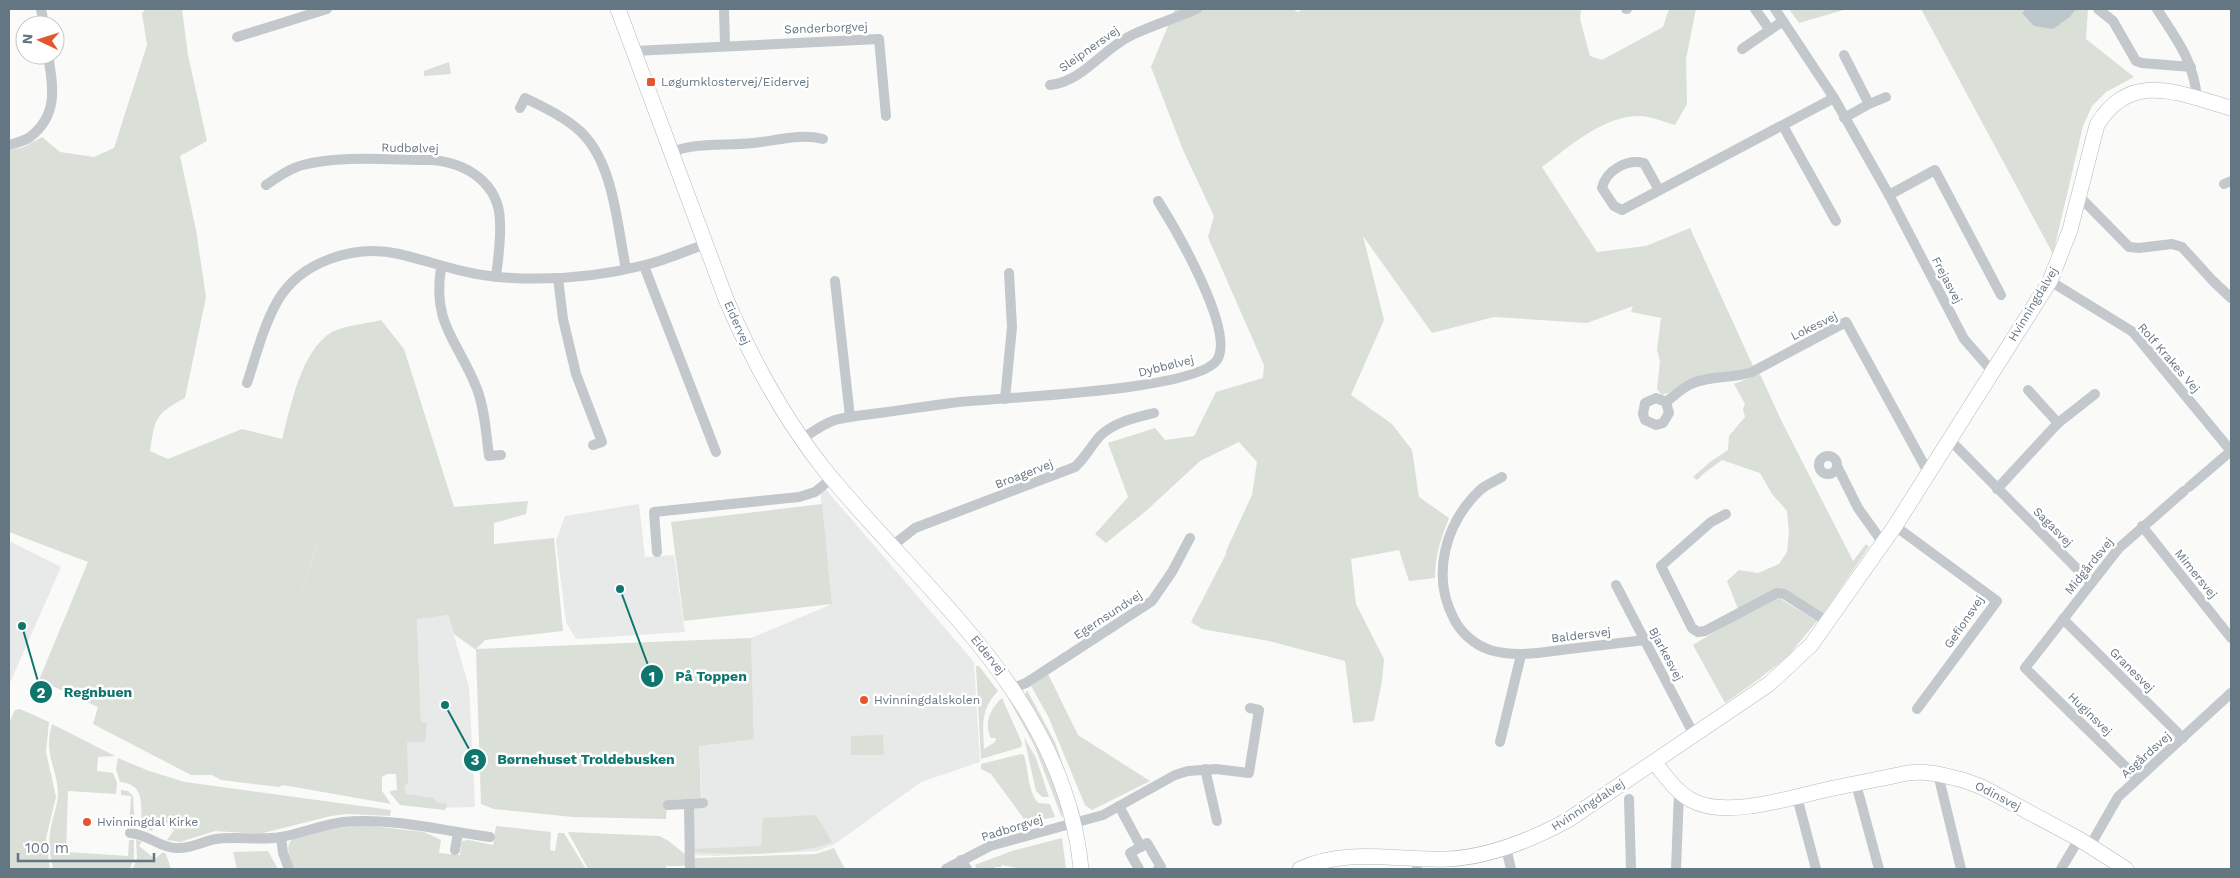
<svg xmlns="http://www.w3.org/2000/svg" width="2240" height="878" font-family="'Work Sans',sans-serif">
  <rect width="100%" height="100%" fill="#fafaf8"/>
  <!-- built -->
  <g fill="#e8e9e9">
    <path d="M823,486L974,662L980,762L921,782L835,844L818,851L718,856L690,855L689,804L702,803L699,746L754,738L751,638L832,604L820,488Z"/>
    <path d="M639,504L645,557L674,555L685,632L576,639L566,622L556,541L565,516Z"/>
    <path d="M9,541L61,567L9,685Z"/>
    <path d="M448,615L469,687L475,807L436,808L399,802L401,740L421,722L417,618Z"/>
  </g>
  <!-- green -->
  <g fill="#dadfd7" fill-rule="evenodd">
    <path d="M146,9H182L188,55L207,141L180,156L196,230L206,297L185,398C155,414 155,418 150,451L168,459L242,429L282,439C291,406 301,350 332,332C345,325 366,324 381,320L404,349L454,507L528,501L526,514L494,523V544L554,538L563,631L485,640L476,649L751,638L754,739L699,746L701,798L667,800L666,819L573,817L494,809L481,804L476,650L454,634L448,615L417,619L421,722L427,723L425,742H407L408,783L404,786L406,794L434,798L436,802L447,804L445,810L400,805L390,793V791L397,790L396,774H387L382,777V791L391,804L283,785L279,787L221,780L212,775H191L93,724L98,707L39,680L88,562L9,532V150L24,147L42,137L60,152L94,157L114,148L147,45L142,13ZM318,539V540L279,671Z"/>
    <path d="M1175,9H1292L1298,12L1303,9H1581L1580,19L1590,56L1602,60L1663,27L1669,9H1696L1686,59L1687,104L1675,125C1665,122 1652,117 1641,116C1604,115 1570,146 1542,167L1597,252L1646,246L1690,228L1753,366C1731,376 1706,377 1683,385C1676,387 1671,393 1662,395L1657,389L1660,361L1657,350L1661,318L1631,312L1633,306L1587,323L1494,317L1432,333L1363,236L1384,320L1351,395L1392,424L1412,450L1419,497L1449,518C1441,538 1435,555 1435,578L1409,581L1399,550L1351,559L1356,604L1384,659L1382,681L1374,721L1353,723L1345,661L1269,641L1202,629L1191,622L1226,554V551L1252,495L1257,462L1239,442L1200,461L1146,511L1106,543L1095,534L1128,497L1108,443L1155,428L1165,440L1194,436L1216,392L1263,378L1264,365L1208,237L1214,216L1183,150L1151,67Z"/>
    <path d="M1789,9H1847L1799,23Z"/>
    <path d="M1921,9H2025L2022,13L2071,16L2076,9H2088L2086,39L2134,77L2106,92L2092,106L2083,126L2053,254Z"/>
    <path d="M449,62L451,74L424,76V71Z"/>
    <path d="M1760,374L1781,420L1853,561L1866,544L1869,547L1823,614L1784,590L1738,609L1727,581L1739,570L1758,573L1779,564L1787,552L1789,532L1787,511L1772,494L1760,473L1722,460L1703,474L1697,480L1693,477L1710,462L1728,450L1729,436L1745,417L1743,409L1745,404L1734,384Z"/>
    <path d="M822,504L832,604L684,621L671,522Z"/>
    <path d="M1779,598L1817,621L1788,656L1759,679L1725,703L1693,645L1761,604Z"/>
    <path d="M976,666H979L998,691C980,710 983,725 984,749L995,742L996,738H991C983,723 991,708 1002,698L1022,743L1021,747L981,759Z"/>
    <path d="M1048,674L1078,735L1150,781L1092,810L1085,805L1048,716L1031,686Z"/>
    <path d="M1027,690L1055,742L1080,814L1075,812C1062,770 1047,733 1025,695Z"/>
    <path d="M1007,696C1022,703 1068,803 1062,818L1034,745Z"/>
    <path d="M20,709L49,722L46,752L56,797L46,838L50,869H9L10,800L9,824V723L15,710Z"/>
    <path d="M52,724L115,756L98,757L97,771L113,773L117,783L116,794L68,791L66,852L128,856L129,840H134V858L130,869H53C50,855 48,841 51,827C53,815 58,805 58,793C57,766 43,755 52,724Z"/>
    <path d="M883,735L884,755H851V736Z"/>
    <path d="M1024,737L1036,758L1049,797H1042L1036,791Z"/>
    <path d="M1021,754L1024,755C1029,772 1027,789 1038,803L1050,804L1055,817L1027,823L991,774L981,769V764Z"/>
    <path d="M118,758L149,771L185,782L391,810L390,816L346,814L331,816L259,834L215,831L180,842L167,840L174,830L159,820L152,831L141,827C141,807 146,784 120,782L116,769Z"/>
    <path d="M121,790L128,791L133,796L135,827H129L131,796L121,795Z"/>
    <path d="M816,815L832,842C801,856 731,855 695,852V849L761,846L763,818Z"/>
    <path d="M364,825L424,832L441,840L439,853L460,855L462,841L469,840L493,845L496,826L551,832L550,850L555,851L558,833H564L586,869H294C290,858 283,845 295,837L328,829Z"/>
    <path d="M568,832L659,836L667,840L685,854L686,866H666V869H588Z"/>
    <path d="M1062,838L1066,869H1021L1002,865L1001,867H995L994,869H977L975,865L1012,851Z"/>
    <path d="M136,840L142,841L139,846L155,859L163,852L166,854L171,869H133L137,857Z"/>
    <path d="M834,848L845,869H695V858L816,854Z"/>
    <path d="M268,851L278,869H237L233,852Z"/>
  </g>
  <!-- water -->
  <path fill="#bbc7cb" d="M2025,9H2076L2071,16L2053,29L2034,26L2022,13Z"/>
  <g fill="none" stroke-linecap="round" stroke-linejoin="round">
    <defs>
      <g id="secondary">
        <path d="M618,9L726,299C752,360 783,417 824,469C925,593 1065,698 1081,869"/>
        <path d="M1654,762C1665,775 1675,791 1691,800C1725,819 1789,798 1825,790C1852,784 1880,779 1907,773L1921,772L1938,774L1963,780L1982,787L2079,839L2126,869"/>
        <path d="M1300,869C1348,847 1396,861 1448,859C1490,857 1531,840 1568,820L1769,684L1811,645L1895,526L2050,281L2070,230L2097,125C2131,69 2180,94 2231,108"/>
      </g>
    </defs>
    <!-- secondary casing -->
    <use href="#secondary" stroke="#b3babf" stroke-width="16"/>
    <!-- street -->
    <g stroke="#c3c8cc" stroke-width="10">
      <path d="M41,9L44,25"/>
      <path d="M724,9L725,45"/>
      <path d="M1626,9H1627"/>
      <path d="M1755,9L1770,30"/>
      <path d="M1775,9L1834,98L1889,195L1964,339L1992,371"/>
      <path d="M2098,9L2113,21L2136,61L2142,63L2191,67"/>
      <path d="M2157,9C2177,40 2194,61 2197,99"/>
      <path d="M237,37L327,9"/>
      <path d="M1742,49L1783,21"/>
      <path d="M634,51L879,39L886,116"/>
      <path d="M1844,55L1869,104L1844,118"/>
      <path d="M1050,85C1084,81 1102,49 1132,35C1153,25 1176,18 1197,9"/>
      <path d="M1869,104L1886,97"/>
      <path d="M520,108L525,98C545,108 565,117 581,132C614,164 617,225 626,269"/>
      <path d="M1783,126L1836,221"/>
      <path d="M9,145C15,143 25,141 30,137C59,115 53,86 48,55"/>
      <path d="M671,152C698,142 725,146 753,143C776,141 799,133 823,139"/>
      <path d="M2224,184L2231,181"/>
      <path d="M266,185C278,177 290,168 303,165C340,155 392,160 430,160C466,162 500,183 500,223C501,241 498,259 496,277"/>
      <path d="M1659,190L1644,163C1627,159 1606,170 1602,188L1614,206L1622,210L1834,98"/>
      <path d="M1889,195L1935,170L2001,295"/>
      <path d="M2079,196L2129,247L2139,248L2172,244L2182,247L2213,281L2231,298"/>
      <path d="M644,266L716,452"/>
      <path d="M441,268C432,325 458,340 477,389C485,410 486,434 489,456L501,455"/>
      <path d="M558,278L563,319L576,374L602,442L593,445"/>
      <path d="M835,281L850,417"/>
      <path d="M2050,281L2133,332L2231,451"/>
      <path d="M247,383C256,356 263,327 277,302C300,261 355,244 399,254C433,262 463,274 498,277C547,281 598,277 645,265C666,260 685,251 706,244"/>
      <path d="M2028,390L2058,423"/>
      <path d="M1005,399L1012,327L1009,273"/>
      <path d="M1666,402L1656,398L1645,403L1643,414L1645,420L1656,425L1663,423L1669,413L1666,402C1674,396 1682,388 1691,384C1709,375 1732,379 1752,372L1846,322L1928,472"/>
      <path d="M802,439C812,432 823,424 835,420C849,416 865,415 880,413C903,410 927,406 951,403C996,397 1195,392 1217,360C1236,332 1175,228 1158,201"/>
      <path d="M1950,440L2091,583"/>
      <circle cx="1828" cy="465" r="9"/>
      <path d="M1837,466L1858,508L1883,543"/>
      <path d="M1502,477C1494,482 1485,485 1479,491C1445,524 1431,576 1454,619C1461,633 1475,645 1490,650C1517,658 1543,652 1569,649C1594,646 1620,643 1645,640"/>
      <path d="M2189,487L2231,451"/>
      <path d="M1997,489L2058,423L2095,394"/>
      <path d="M1726,514L1711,522L1661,566L1692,628L1698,632L1705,631L1777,593L1784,594L1828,622"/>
      <path d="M1895,526L1997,601L1917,709"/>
      <path d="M2142,526L2231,638"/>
      <path d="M892,546L915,528L1075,467C1085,458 1091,446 1100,436C1114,422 1135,418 1154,413"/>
      <path d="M657,552L654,512L799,497L815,492L832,478"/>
      <path d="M1616,585L1694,735"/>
      <path d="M2063,619L2183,738"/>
      <path d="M1013,688L1026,683L1152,601L1172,572L1190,538"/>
      <path d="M1500,742L1521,655"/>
      <path d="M1205,769L1217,821"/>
      <path d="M1938,774L1961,869"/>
      <path d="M2137,778L2025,668L2119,548L2184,491"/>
      <path d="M1856,784L1879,869"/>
      <path d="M1797,797L1816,869"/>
      <path d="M1629,799L1631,869"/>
      <path d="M689,804L690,869"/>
      <path d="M668,805L703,803"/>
      <path d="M1119,806L1141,847"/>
      <path d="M130,833C148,834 160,848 176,848C191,849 203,841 216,839C238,836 259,841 281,837C302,833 321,825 343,822C390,817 444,831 490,837"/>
      <path d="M281,837L283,853L289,869"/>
      <path d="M2090,846L2118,797L2231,693"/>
      <path d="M1506,848L1511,869"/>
      <path d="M455,850L458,832"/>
      <path d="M961,860L967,869"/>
      <path d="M946,869L990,846L1103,815L1175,775L1188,771L1216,769L1249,773L1259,710L1250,708"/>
      <path d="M1139,869L1130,853L1147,843L1161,867L1158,869"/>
      <path d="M1417,869L1418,859"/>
      <path d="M1676,869L1679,792"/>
      <path d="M2061,869L2079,839"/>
    </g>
    <!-- secondary -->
    <use href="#secondary" stroke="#fff" stroke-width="15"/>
  </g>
  <!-- markers -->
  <g fill="#e4572e" stroke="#fff" stroke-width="2">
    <rect x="646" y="77" width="10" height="10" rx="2.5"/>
    <circle cx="864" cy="700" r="5"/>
    <circle cx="87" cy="822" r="5"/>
  </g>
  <g text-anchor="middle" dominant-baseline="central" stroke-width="5" stroke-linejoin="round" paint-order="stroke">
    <!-- street labels -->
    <g font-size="12" fill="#657683" stroke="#fff">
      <text transform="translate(826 28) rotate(-2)">Sønderborgvej</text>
      <text transform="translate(1089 49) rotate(-35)">Sleipnersvej</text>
      <text transform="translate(410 148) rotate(1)">Rudbølvej</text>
      <text transform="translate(1947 280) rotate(62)">Frejasvej</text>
      <text transform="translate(2033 304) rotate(-59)">Hvinningdalvej</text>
      <text transform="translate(737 323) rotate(66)">Eidervej</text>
      <text transform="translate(1814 326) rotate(-26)">Lokesvej</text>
      <text transform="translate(2169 358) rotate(49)">Rolf Krakes Vej</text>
      <text transform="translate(1166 366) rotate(-14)">Dybbølvej</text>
      <text transform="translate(1024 474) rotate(-21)">Broagervej</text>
      <text transform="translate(2053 527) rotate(45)">Sagasvej</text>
      <text transform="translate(2089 566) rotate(-51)">Midgårdsvej</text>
      <text transform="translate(2196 574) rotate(51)">Mimersvej</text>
      <text transform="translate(1108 615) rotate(-33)">Egernsundvej</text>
      <text transform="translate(1964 622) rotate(-56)">Gefionsvej</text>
      <text transform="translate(1581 635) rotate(-7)">Baldersvej</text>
      <text transform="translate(1666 654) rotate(62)">Bjarkesvej</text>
      <text transform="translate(988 655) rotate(51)">Eidervej</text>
      <text transform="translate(2132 670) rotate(45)">Granesvej</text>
      <text transform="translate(2090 714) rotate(44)">Huginsvej</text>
      <text transform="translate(2146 755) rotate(-42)">Asgårdsvej</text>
      <text transform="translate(1998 796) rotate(27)">Odinsvej</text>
      <text transform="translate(1588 805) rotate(-33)">Hvinningdalvej</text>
      <text transform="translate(1012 828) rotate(-17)">Padborgvej</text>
    </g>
    <!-- poi labels -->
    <g font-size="12" fill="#657683" stroke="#fff" text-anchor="start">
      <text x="661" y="82">Løgumklostervej/Eidervej</text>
      <text x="874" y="700">Hvinningdalskolen</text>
      <text x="97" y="822">Hvinningdal Kirke</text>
    </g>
  </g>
  <!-- callouts -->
  <path fill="none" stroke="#0f766e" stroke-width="2" d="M620 589L652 676M22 626L41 692M445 705L475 760"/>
  <g fill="#0f766e" stroke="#fff" stroke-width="2">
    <circle cx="620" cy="589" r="5"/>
    <circle cx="22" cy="626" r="5"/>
    <circle cx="445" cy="705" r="5"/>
    <circle cx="652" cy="676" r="12"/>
    <circle cx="41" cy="692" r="12"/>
    <circle cx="475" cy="760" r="12"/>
  </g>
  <g font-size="15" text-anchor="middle" font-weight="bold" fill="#fff">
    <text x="652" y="682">1</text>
    <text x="41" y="698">2</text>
    <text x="475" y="765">3</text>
  </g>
  <g font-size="14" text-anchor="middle" font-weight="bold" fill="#0f766e" stroke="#fff" stroke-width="5" stroke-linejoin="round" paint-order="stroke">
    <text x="711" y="681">På Toppen</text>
    <text x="98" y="697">Regnbuen</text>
    <text x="586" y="764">Børnehuset Troldebusken</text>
  </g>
  <!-- border -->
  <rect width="2240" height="878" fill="none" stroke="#657683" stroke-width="20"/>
  <!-- north arrow -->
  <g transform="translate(40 40) rotate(274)"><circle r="24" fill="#ffffff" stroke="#c1c8cd"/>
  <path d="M0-4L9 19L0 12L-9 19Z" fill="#e4572e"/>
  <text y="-8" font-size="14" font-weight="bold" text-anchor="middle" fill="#657683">N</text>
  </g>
  <!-- scale -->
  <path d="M18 853v8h136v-8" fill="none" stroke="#657683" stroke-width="2.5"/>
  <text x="25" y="853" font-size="15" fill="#657683" stroke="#ffffff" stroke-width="4" paint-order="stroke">100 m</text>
</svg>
